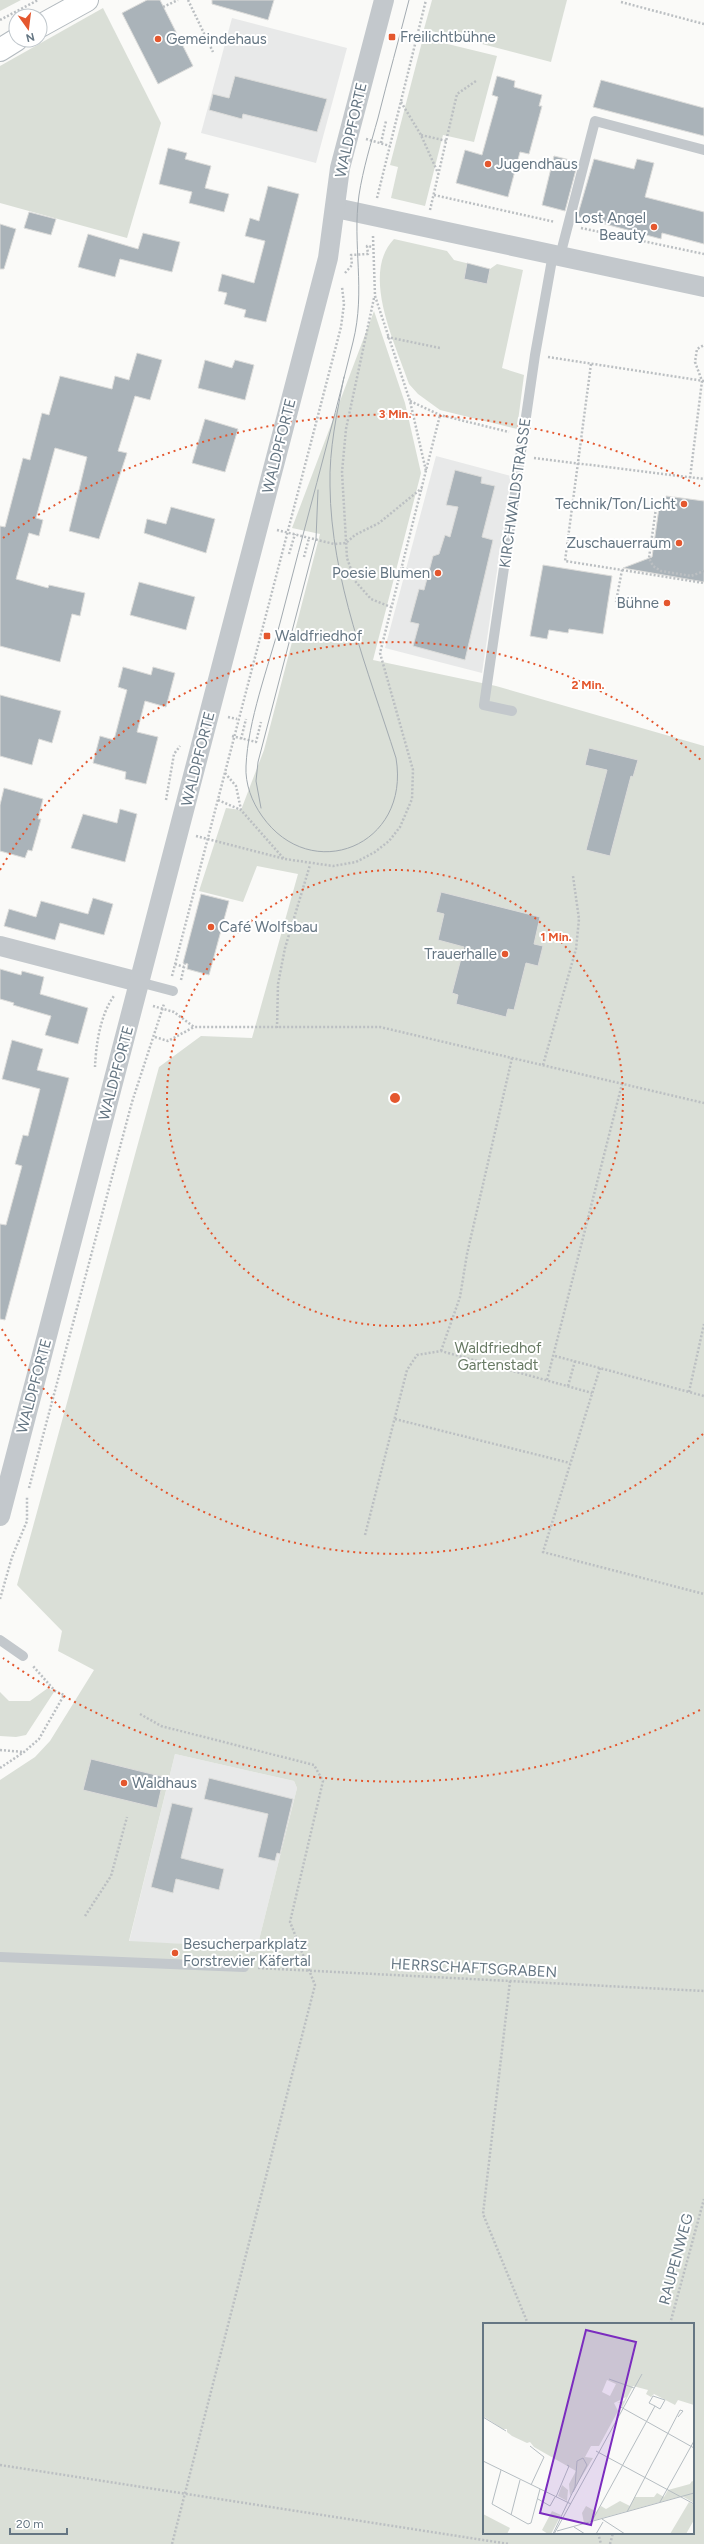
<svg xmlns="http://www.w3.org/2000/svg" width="704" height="2544" font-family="Figtree,sans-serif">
  <rect width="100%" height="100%" fill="#fafaf8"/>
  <!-- built -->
  <g fill="#e8e9e9">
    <path d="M232,18L347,48L316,163L201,133Z"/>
    <path d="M436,456L511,476L482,673L385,648Z"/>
    <path d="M175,1754L294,1781L297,1788L256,1952L205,1945L129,1942Z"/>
  </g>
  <!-- green -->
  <g fill="#dadfd7" fill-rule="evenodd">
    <path d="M0,0H21L0,11Z"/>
    <path d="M432,0H567L551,62L424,29Z"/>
    <path d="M103,8L161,123L127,238L0,203V66Z"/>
    <path d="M423,38L497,56L474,142L443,135L425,206L391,198L398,167L390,165Z"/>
    <path d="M394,239L447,251L454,260L490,269L497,264L523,270L502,368L524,375L517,429L440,410L418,394L409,384C396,345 360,274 394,239Z"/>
    <path d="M374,311L405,403L421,473L373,660L496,686L704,746V2544H0V1780L35,1757L50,1741L94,1670L58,1651L62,1631L17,1585L159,1067L201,1036L252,1038L298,874L257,866L243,902L199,891L226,808L241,810L264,750L320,534L292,528ZM175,1754L294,1781L297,1788L256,1952L205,1945L129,1941ZM484,2324H693V2533H484Z"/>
    <path d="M48,1688L54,1692L26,1735L16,1737L0,1736V1692L9,1701H30Z"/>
  </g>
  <!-- building -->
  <g fill="#aab3b9" stroke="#dcdcda">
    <path d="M147,0H160L193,66L158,84L122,13Z"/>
    <path d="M212,0H274L268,20L212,4Z"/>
    <path d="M235,76L327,99L317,132L243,114L242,119L209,110L213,94L229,98Z"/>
    <path d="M497,76L515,81L514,87L542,95L539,106H542L529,154L520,152L508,197L456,183L465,150L482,155L498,97L492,95Z"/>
    <path d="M601,80L704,108V136L593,107Z"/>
    <path d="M168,148L187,153L185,159L211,166L205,188L229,194L224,212L189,203L192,192L159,184Z"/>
    <path d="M554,156L578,162L565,211L542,205Z"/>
    <path d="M594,159L634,169L637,159L654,163L645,197L704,212V244L662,233L661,239L579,217L578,214Z"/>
    <path d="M268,186L299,194L266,322L244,317L246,310L224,304L227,293L218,291L222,274L254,283L265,241L245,236L250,218L259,221Z"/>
    <path d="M29,212L56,219L51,235L24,228Z"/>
    <path d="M0,224L16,229L4,269H0Z"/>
    <path d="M143,233L180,242L172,272L120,259L115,277L78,267L88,234L138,249Z"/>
    <path d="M467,263L490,269L487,284L464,279Z"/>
    <path d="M137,353L162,360L150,400L135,396L118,451L127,453L99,539L69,531L87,457L55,448L36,518L43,520L39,536L29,533L16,579L48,588L49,585L85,593L80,616L72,614L60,662L0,646V526L5,527L23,458L30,460L42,413L49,415L60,376L112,389L115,376L129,380Z"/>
    <path d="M205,360L232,368L235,360L254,365L245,400L198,388Z"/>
    <path d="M205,419L238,429L225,472L192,463Z"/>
    <path d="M455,470L482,477L481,483L495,486L482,537L493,540L465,660L413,646L419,624L410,622L419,589L424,590L433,556L439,554L445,535L450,537L458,507L446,505Z"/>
    <path d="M666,496L704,501V582L623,568L652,557L659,508H664Z"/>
    <path d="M171,507L215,519L206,553L144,533L147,519L166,524Z"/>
    <path d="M543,565L612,576L603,634L569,629L568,633L549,630L547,639L530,636Z"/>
    <path d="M139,582L195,597L186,630L130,615Z"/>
    <path d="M123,667L151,675L153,667L175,673L166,707L145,701L137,732L158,737L146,784L125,779L126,772L93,763L100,736L114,740L127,690L118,687Z"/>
    <path d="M0,695L61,711L52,743L39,739L32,765L0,756Z"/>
    <path d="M589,748L638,760L633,777L631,776L610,856L586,850L607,770L585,765Z"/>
    <path d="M4,788L43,799L38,819H41L32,851L28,850L25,858L0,851V805Z"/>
    <path d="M120,809L137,814L125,862L71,848L83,814L117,823Z"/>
    <path d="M441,892L540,917L534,944L543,946L538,966L526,963L514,1010L508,1009L506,1017L456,1004L458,995L452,993L464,947L438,940L444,914L436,912Z"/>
    <path d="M201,894L229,901L209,975L187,969L188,964L183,963Z"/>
    <path d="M93,898L113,904L104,935L60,923L55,940L4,926L9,909L36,917L41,901L88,914Z"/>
    <path d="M0,969L21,975L22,971L44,977L40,994L88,1008L78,1044L45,1035L51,1016L13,1005L14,1003L0,999Z"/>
    <path d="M12,1040L43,1049L37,1070L69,1078L5,1320L0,1319V1224L6,1225L22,1166L15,1164L23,1135L28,1136L40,1089L2,1079Z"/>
    <path d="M91,1759L164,1777L157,1808L83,1790Z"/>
    <path d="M209,1778L293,1799L280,1854L277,1853L275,1861L258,1857L268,1814L204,1799Z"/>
    <path d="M172,1803L193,1808L181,1858L224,1869L219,1890L176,1879L173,1893L151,1887Z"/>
  </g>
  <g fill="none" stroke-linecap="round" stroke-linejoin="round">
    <defs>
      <g id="secondary">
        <path d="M40,26L87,0"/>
        <path d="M0,50L16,40"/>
      </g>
    </defs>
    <!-- secondary casing -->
    <use href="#secondary" stroke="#b3babf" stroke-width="24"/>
    <!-- path -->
    <g stroke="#bbbfc2" stroke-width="2.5" stroke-dasharray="2 2" stroke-linecap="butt">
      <path d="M188,0L213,52"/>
      <path d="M621,2L704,24"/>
      <path d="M163,7L178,0"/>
      <path d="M0,20L38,0"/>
      <path d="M401,102L421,135L438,173"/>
      <path d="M421,135L447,141"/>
      <path d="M366,139L390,146"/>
      <path d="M381,143L386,121"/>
      <path d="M434,195L555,222"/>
      <path d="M377,198L426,0"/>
      <path d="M430,210L457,94L476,81"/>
      <path d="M581,228L704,254"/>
      <path d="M373,236L375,296L410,401L426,471"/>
      <path d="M345,273L352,265L351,255L368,254L367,246L373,247"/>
      <path d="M374,298L346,429L342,472L347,558L355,581L371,599L391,607"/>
      <path d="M387,337L440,348"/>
      <path d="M548,357L704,381"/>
      <path d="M591,364L565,561L622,570L616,602"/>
      <path d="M410,401L440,415L509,432"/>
      <path d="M534,458L704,479"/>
      <path d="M690,478L702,381L695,362L697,349L704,345"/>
      <path d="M656,508L649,558L653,566L661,571L691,576L704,571"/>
      <path d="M277,530L334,544L346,543L355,535L379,523L422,488"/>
      <path d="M289,554L295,534"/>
      <path d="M304,557L309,538"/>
      <path d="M402,568L428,575"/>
      <path d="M622,570L704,583"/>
      <path d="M228,717L237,719"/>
      <path d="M232,736L256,742L261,722"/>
      <path d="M241,739L246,719"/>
      <path d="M225,773L236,786L241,810L284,859"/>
      <path d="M166,800L174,754L180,746"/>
      <path d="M218,800L241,810"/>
      <path d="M196,836L285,859L333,866L356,862L375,852L389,841L400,827L412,799L413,770L380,653L440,415"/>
      <path d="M175,964L184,967"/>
      <path d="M172,976L341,327L344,304L342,287"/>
      <path d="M181,980L185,963"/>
      <path d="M153,1006L174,1012L194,1027H380L704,1103"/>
      <path d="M277,1028L278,984L285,948L310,865"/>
      <path d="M155,1037L168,1041L194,1027"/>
      <path d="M543,1065L576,949L579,919L573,876"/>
      <path d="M95,1067C96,1045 100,1015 114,996"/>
      <path d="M441,1351L460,1297L467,1254L512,1058"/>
      <path d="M555,1356L704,1396"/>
      <path d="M600,1368L543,1552L704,1594"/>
      <path d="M547,1380L622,1084"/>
      <path d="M568,1386L575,1361"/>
      <path d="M689,1392L704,1324"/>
      <path d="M395,1419L570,1463"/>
      <path d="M29,1488L132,1102L164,1004"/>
      <path d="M365,1535L407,1370L417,1355L441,1351L592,1393"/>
      <path d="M0,1599L12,1557L27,1521V1497"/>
      <path d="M140,1714L161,1726L314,1765L323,1781L290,1922L315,1985L172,2544"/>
      <path d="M0,1750L24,1752"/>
      <path d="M0,1768L24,1752L39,1739L64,1695L55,1691L33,1666"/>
      <path d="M85,1916L111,1876L127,1817"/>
      <path d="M258,1968L704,1991"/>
      <path d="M510,1981L483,2214L528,2324"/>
      <path d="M670,2324L704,2199"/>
      <path d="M0,2465L509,2544"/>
      <path d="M598,2533L601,2544"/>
      <path d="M610,2544L613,2533"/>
    </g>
    <!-- lane -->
    <g stroke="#c3c8cc" stroke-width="10">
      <path d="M560,256L595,121L704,150"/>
      <path d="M512,711L484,705L535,355L553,254"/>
      <path d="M139,982L173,991"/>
      <path d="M0,1640L23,1656"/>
      <path d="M0,1957L244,1967"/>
    </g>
    <!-- street -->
    <g stroke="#c3c8cc" stroke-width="20">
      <path d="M336,208L704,287"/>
      <path d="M0,946L139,982"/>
      <path d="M0,1516L328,258L340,168L384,0"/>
    </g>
    <!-- secondary -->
    <use href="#secondary" stroke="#fff" stroke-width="22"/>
    <!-- tram -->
    <g stroke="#a2aab0" stroke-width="1">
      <path d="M344,377C337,413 329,449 330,486C331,580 368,670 396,758C411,846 311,886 262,816C252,802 245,784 246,766C248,720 268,668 280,623C304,529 330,436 353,342C366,290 352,245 359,195C363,169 371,143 378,118C388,78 399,39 409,0"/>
      <path d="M261,808L256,781L258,762L316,539L318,490"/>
    </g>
  </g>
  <!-- distance rings -->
  <g fill="none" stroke="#e4572e" stroke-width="2" stroke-dasharray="2 4">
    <circle cx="395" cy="1098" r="228"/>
    <path d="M703 1434A456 456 0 0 1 0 1326M0 870A456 456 0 0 1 703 762"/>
    <path d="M700 1710A684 684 0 0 1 3 1658M3 538A684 684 0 0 1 700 486"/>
  </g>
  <!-- markers -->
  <g fill="#e4572e" stroke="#fff" stroke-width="1.5">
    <rect x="388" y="33" width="8" height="8" rx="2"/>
    <circle cx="158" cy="39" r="4"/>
    <circle cx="488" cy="164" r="4"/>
    <circle cx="654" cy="227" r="4"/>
    <circle cx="684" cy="504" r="4"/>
    <circle cx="679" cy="543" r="4"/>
    <circle cx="438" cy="573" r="4"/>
    <circle cx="667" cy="603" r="4"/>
    <rect x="263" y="632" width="8" height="8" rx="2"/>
    <circle cx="211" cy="927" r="4"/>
    <circle cx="505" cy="954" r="4"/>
    <circle cx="124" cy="1783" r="4"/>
    <circle cx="175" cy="1953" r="4"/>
  </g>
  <g text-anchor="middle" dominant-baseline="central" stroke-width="4" stroke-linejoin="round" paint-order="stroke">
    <!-- poi labels -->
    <g font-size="15" fill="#657683" stroke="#fff" text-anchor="start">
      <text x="400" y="37">Freilichtbühne</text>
      <text x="166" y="39">Gemeindehaus</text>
      <text x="496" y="164">Jugendhaus</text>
      <text x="646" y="218" text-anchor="end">Lost Angel<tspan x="646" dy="17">Beauty</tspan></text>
      <text x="676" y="504" text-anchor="end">Technik/Ton/Licht</text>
      <text x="671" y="543" text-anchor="end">Zuschauerraum</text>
      <text x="430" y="573" text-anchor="end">Poesie Blumen</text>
      <text x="659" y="603" text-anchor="end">Bühne</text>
      <text x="275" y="636">Waldfriedhof</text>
      <text x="219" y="927">Café Wolfsbau</text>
      <text x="497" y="954" text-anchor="end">Trauerhalle</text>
      <text x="132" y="1783">Waldhaus</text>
      <text x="183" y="1944">Besucherparkplatz<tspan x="183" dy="17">Forstrevier Käfertal</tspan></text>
    </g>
    <!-- street labels -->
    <g font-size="15" fill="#657683" stroke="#fff">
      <text transform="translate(351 130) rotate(-77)">WALDPFORTE</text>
      <text transform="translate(279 446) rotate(-76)">WALDPFORTE</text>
      <text transform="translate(515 493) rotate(-82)">KIRCHWALDSTRASSE</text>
      <text transform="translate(198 759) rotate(-76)">WALDPFORTE</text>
      <text transform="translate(116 1073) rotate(-75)">WALDPFORTE</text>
      <text transform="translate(34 1386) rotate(-75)">WALDPFORTE</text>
      <text transform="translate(474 1968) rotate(3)">HERRSCHAFTSGRABEN</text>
      <text transform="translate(676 2259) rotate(-75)">RAUPENWEG</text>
    </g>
    <!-- park labels -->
    <g font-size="15" fill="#687a64" stroke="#fff">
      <text x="498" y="1348">Waldfriedhof<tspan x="498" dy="17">Gartenstadt</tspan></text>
    </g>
  </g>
  <!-- overview -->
  <g transform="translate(483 2323)">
    <rect width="211" height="211" fill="#fafaf8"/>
    <path d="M0,0H211V86V82L195,77L192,82L171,71L168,74L163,71L165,67L150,63L139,85L138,80H134L141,78L143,74L131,80L135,88L116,123H108L102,134L110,135L87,173L86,161L93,148L51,124L47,119L44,120L29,113L24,109V106H20L0,93ZM124,57L133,61L127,73L119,69ZM209,158L211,159V180L199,173L101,200L99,190L103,183L114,189L118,183L123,186L137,178L147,183L152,174H171L174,170L181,174L185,167L207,161ZM79,162L85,167L84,178L75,173ZM206,179L211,182V197L203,211H187ZM69,188L78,192L68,211H65L59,207ZM0,191L27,205L24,211H0Z" fill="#dadfd7" fill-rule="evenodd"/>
    <path fill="none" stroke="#b5bdc2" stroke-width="1" d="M126,56L151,65M136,83L211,125M0,94L23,108M47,123L61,134L48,162M113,128L211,181M0,138L88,181M18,147L9,181L45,201L48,200L57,166M73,174L86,143L84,142M55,176L67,183L72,174M177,179L211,118M144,189L197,87L200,88L195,94M28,192L37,157M119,196L142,211M109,198L172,83L166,80L170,73L182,77L177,86L172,83M91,204L102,211M74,208L211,170M70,211L92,164L94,138L100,135L104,142L90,169M71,211L159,51M113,211L120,199"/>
    <path fill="#7b2cbf" fill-opacity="0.15" stroke="#7b2cbf" stroke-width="2" d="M103,7L153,19L108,202L57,190Z"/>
    <rect width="211" height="211" fill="none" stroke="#657683" stroke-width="2"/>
  </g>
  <circle cx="395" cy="1098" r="6" fill="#e4572e" stroke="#fff" stroke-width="2"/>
  <g font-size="12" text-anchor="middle" font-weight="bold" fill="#e4572e" stroke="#fff" stroke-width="4" stroke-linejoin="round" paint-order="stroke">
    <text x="395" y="418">3 Min.</text>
    <text x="588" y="689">2 Min.</text>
    <text x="556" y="941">1 Min.</text>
  </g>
  <!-- north arrow -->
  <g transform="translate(28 28) rotate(166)"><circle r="19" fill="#ffffff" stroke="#c1c8cd"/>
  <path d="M0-3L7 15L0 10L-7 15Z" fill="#e4572e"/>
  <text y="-6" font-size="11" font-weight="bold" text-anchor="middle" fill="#657683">N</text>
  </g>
  <!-- scale -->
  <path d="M10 2528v6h57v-6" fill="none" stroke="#657683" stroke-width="2"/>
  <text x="16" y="2528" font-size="12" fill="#657683" stroke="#ffffff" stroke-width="3" paint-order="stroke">20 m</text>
</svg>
